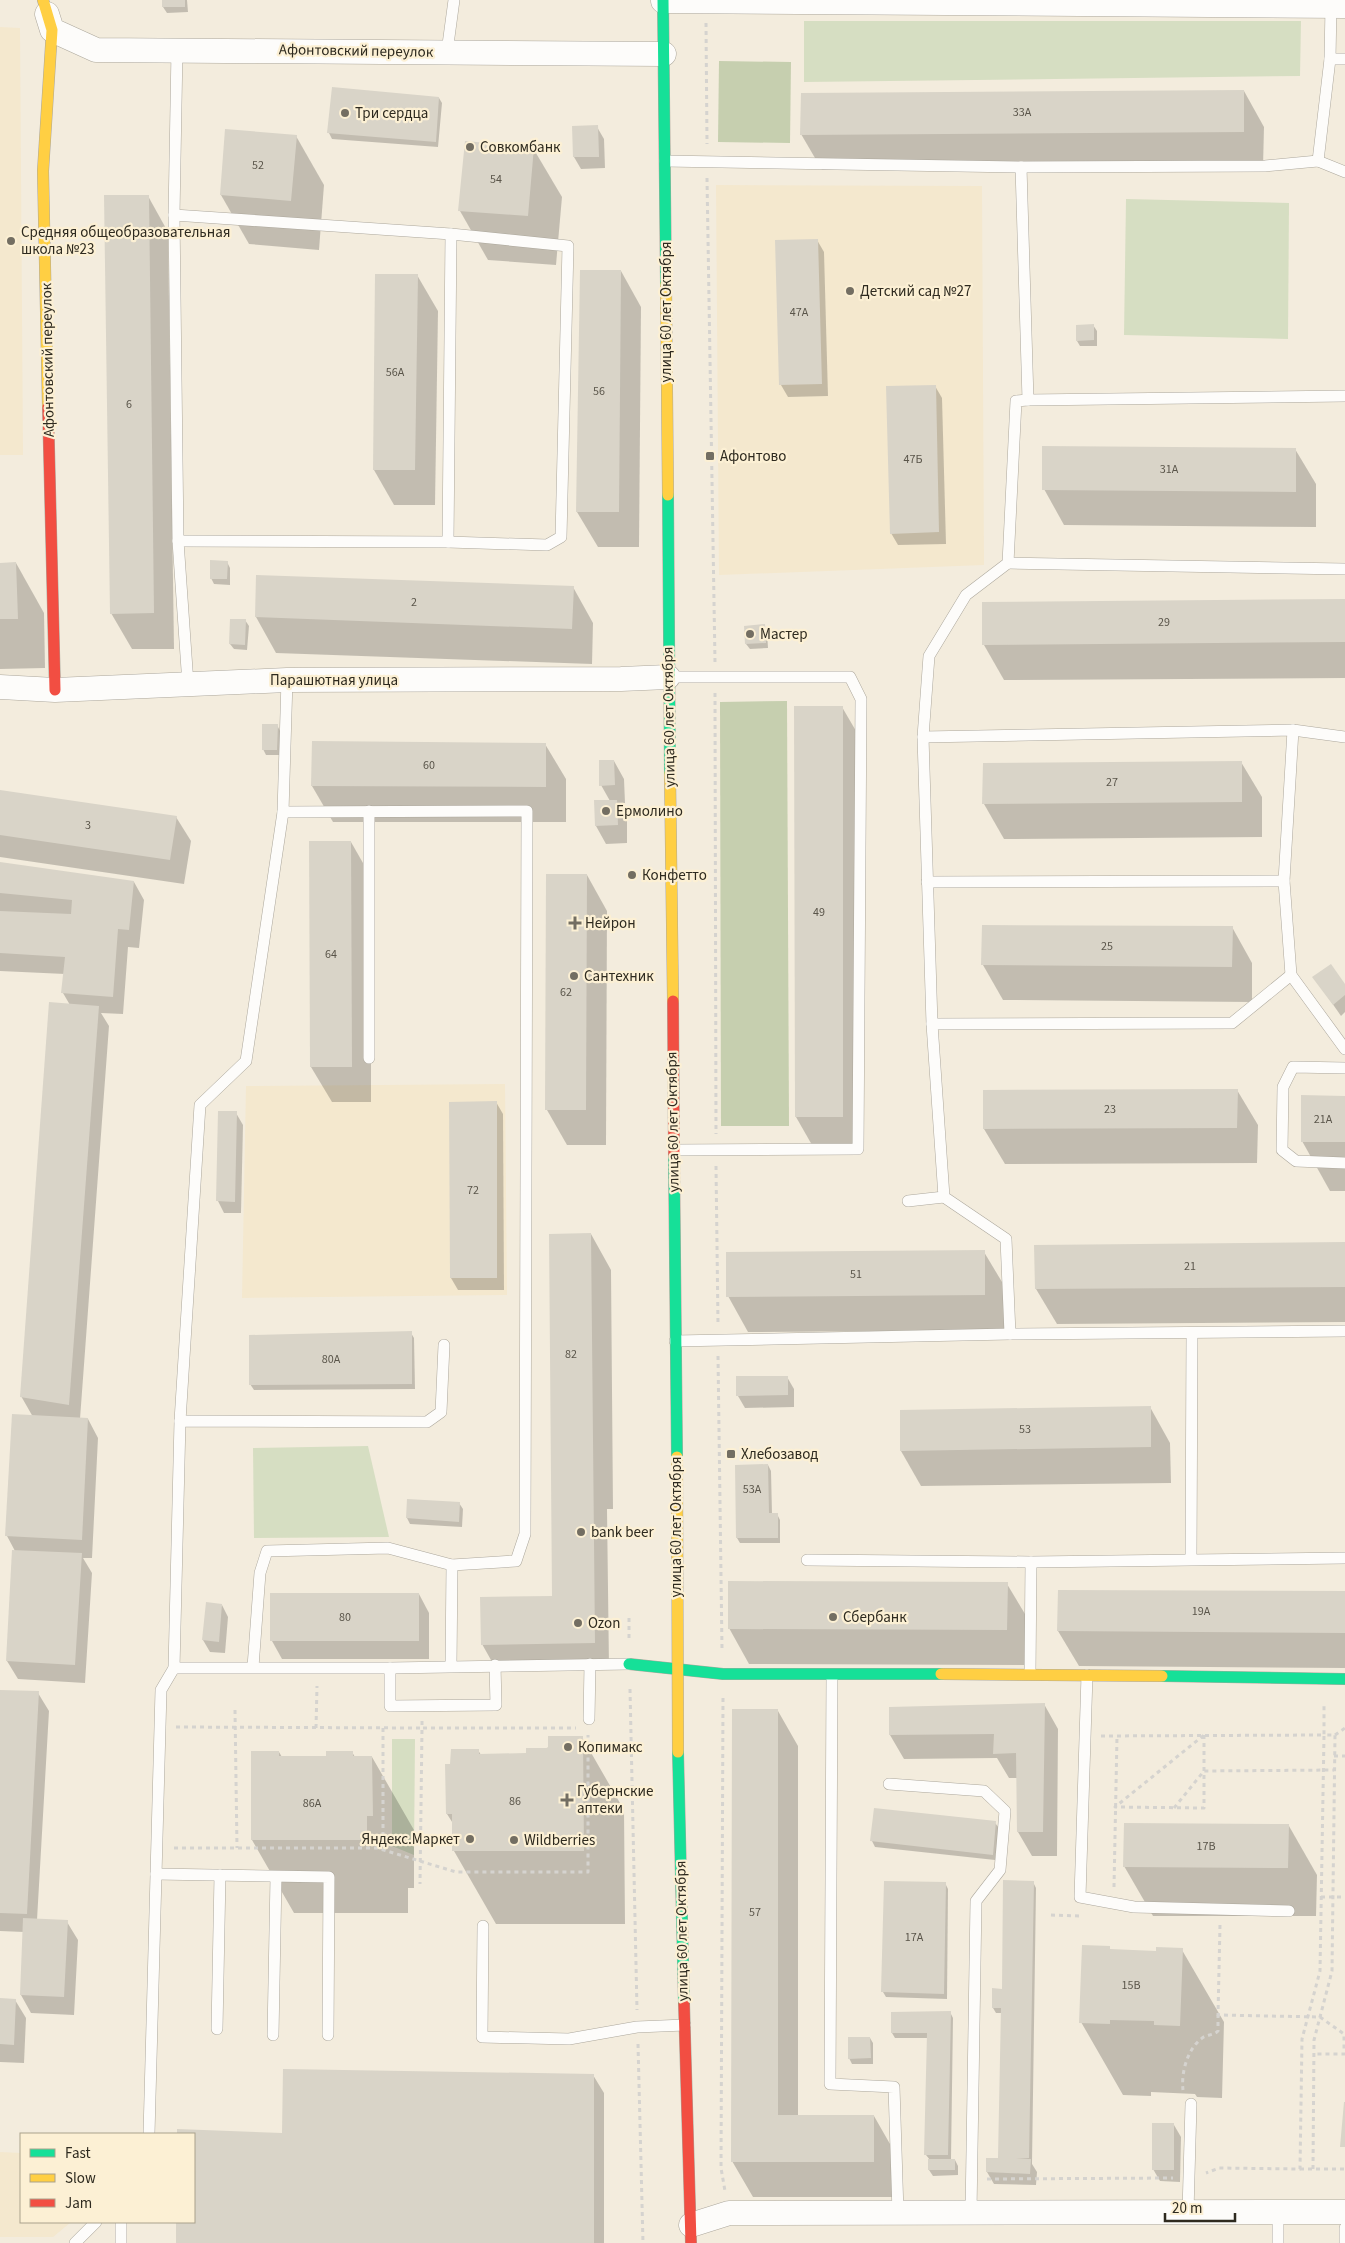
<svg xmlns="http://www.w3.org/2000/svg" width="1345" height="2243" font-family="'Source Sans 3',sans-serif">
  <rect width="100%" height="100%" fill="#f3ecdd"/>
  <!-- built -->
  <g fill="#f4e8ce">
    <path d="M0,27L20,28L23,455H0Z"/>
    <path d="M716,185L982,186L984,565L719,575Z"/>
    <path d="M505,1084L507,1295L242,1298L246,1086Z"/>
    <path d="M0,2152L21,2153V2222H71L53,2237H0Z"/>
  </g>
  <!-- green -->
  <g fill="#d6dec2">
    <path d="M804,21H1301L1300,76L804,82Z"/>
    <path d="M1126,199L1289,203L1288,339L1124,335Z"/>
    <path d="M368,1446L389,1537L254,1538L253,1448Z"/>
    <path d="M392,1739H415L414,1855L392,1846Z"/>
  </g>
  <!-- forest -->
  <g fill="#c6cfaf">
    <path d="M719,61L791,62L790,143L718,142Z"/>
    <path d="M787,701L789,1126H721L720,702Z"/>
  </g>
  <!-- shadow -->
  <g fill="#0003">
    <path d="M163,0H187L188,12L167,13L163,7Z"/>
    <path d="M1244,91L1264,127L1263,167L822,170L801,134Z"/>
    <path d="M439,98L442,103L438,147L332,139L329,133Z"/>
    <path d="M573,127H597L604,139L605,168L581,169L574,157Z"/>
    <path d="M296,136L324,185L319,250L249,244L221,195Z"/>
    <path d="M533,148L562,197L556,265L488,260L460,211Z"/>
    <path d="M148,196L168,232L174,649H132L111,613Z"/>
    <path d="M817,240L824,252L828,396L788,397L781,385Z"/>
    <path d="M621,271L641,307L639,547H598L577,512Z"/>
    <path d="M417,275L438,311L435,505H394L374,470Z"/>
    <path d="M1093,325L1097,331V346H1080L1077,341Z"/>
    <path d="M935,386L942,398L946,544L898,545L891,533Z"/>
    <path d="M1295,449L1316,484V527L1064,525L1044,489Z"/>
    <path d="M227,562L230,568V585L214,584L211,578Z"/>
    <path d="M16,563L44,613L45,668L0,669V564Z"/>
    <path d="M257,576L573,587L593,623L592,664L276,653L256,617Z"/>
    <path d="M1345,601V678L1004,680L984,645Z"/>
    <path d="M245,620L249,626L247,650L234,649L230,644Z"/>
    <path d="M764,626L767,631L768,648L750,649L746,644Z"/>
    <path d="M842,707L863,743V1152H816L796,1117Z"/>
    <path d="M277,725L280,731V755H266L263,749Z"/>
    <path d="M313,742L545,744L566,779V822H333L312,786Z"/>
    <path d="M614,761L624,779L625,803L618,804L627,819V843L606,844L596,826L610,801L601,785Z"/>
    <path d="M1241,762L1262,797V837L1004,839L984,804Z"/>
    <path d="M0,791L176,817L191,841L184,884L0,857Z"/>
    <path d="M351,842L371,877V1102H332L311,1067Z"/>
    <path d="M0,863L134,882L144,900L139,948L128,947L123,1014L101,1013L109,1026L80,1419H88L98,1438L92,1558H83L92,1573L85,1683L18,1679L7,1661L14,1551H15L7,1536L33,1417L21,1396L70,1005L63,993L65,974L0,971Z"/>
    <path d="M587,875L607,911L606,1145H567L547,1110Z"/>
    <path d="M1232,927L1252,963V1002L1003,1000L983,965Z"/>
    <path d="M1314,977L1345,986V1012L1341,1016Z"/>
    <path d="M1237,1090L1258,1125L1257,1163L1005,1164L984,1129Z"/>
    <path d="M1345,1097V1191H1330L1302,1141Z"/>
    <path d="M496,1102L503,1114L504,1290H458L451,1278Z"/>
    <path d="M236,1113L243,1125L241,1213H224L218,1201Z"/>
    <path d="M591,1234L611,1270L613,1509H607L609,1667L496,1669L482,1644L554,1597Z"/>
    <path d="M1345,1244V1322L1057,1324L1036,1289Z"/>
    <path d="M984,1252L1005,1287V1330L748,1332L728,1296Z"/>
    <path d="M411,1333L414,1338L415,1389L254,1390L250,1384Z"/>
    <path d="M787,1377L794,1389V1407L745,1408L738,1396Z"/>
    <path d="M1150,1407L1170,1443L1171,1483L921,1486L901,1451Z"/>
    <path d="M768,1465L771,1471L772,1514H777L780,1520V1543H740L737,1538Z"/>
    <path d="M408,1501L459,1503L463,1509L462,1527L410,1524L407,1518Z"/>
    <path d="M1007,1584L1028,1619L1027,1665L749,1664L729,1628Z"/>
    <path d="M1345,1593V1668L1079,1666L1058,1631Z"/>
    <path d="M419,1594L429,1613V1659H282L272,1641Z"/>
    <path d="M222,1605L228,1617L225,1653L210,1652L203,1640Z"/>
    <path d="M0,1691L38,1693L49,1711L37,1920L67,1922L78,1940L74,2015L31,2013L21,1995L24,1932L0,1931Z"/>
    <path d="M1044,1704L1058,1729L1057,1856H1032L1018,1832L1017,1778H1009L997,1758L904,1759L890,1735Z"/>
    <path d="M778,1711L798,1746V2116H874L894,2151V2197H753L732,2161Z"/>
    <path d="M582,1737L624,1810L625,1924H496L454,1851V1825L447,1814L452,1765L478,1750L481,1755L527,1754Z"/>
    <path d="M252,1752H279L282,1757H327L352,1752L355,1757H372L414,1830V1888H408V1913H294L252,1840Z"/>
    <path d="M995,1823L999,1828L995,1860L875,1847L872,1841Z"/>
    <path d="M1289,1826L1317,1875L1316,1916H1153L1124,1866Z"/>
    <path d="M1033,1882L1036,1888L1032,2164L1037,2172L1036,2185L994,2184L987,2172V2159L1000,2160L1002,2013H996L993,2008L1003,1990Z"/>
    <path d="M945,1883L948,1889L947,1999L886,1997L883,1992Z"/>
    <path d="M1109,1947L1111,1951L1157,1952L1182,1950L1224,2022L1222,2098L1197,2097L1195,2094L1151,2092V2096L1123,2095L1081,2022Z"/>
    <path d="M0,1999L15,2000L26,2018L24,2063L0,2062Z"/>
    <path d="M950,2012L953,2018L951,2160H955L958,2166V2175L933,2176L929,2170L930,2160L926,2155L928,2038H895L892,2033Z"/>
    <path d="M870,2038L873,2043V2064H852L849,2058Z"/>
    <path d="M593,2075L604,2093V2243H177V2222H194V2134H178V2130L284,2134Z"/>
    <path d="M1174,2125L1181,2137L1180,2182L1160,2181L1153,2169Z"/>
  </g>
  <!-- building -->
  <g fill="#d9d4c8">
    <rect x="162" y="0" width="23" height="7"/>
    <path d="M332,87L439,97L436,142L327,133Z"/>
    <path d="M1244,90V132L800,135L801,93Z"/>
    <path d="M598,125L599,157H573L572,126Z"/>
    <path d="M225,129L297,135L291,201L220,195Z"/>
    <path d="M465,141L534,147L528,216L458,211Z"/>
    <path d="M104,195H149L154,613L110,614Z"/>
    <path d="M818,239L822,384L779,385L775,240Z"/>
    <path d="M580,270H621L619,512H576Z"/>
    <path d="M375,274H418L415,470H373Z"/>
    <path d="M1094,324V340L1076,341V325Z"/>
    <path d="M936,385L939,532L890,534L886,386Z"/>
    <path d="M1042,446L1296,448V492L1042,490Z"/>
    <path d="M210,560L228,561L227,579H210Z"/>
    <path d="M16,562L18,619H0V563Z"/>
    <path d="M256,575L574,586L572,629L255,617Z"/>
    <path d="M1345,599V642L982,645V602Z"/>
    <path d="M230,619H246L245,645L229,644Z"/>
    <path d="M765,624L766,643L745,644L744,626Z"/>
    <path d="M794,706H843V1117H795Z"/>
    <path d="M262,724H278L277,750H262Z"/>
    <path d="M312,741L546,743V787L311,786Z"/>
    <path d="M599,760H614L615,785L599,786Z"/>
    <path d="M1242,761V802L982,804L983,763Z"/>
    <path d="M0,790L177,816L170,860L0,835Z"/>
    <path d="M594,800H617L618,825L595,826Z"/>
    <path d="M309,841H351L352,1067H310Z"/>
    <path d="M0,862L134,881L129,930L118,929L113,997L61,993L65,957L0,953V911L71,914L72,900L0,893Z"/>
    <path d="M546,874H587L586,1110H545Z"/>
    <path d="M982,925L1233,926L1232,967L981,965Z"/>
    <path d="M1331,964L1345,984V995L1333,1005L1312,977Z"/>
    <path d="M49,1002L99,1006L69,1405L20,1397Z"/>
    <path d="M1238,1089L1237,1128L983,1129V1090Z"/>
    <path d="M1301,1095L1345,1096V1142H1301Z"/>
    <path d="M497,1101V1278H450L449,1102Z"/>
    <path d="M218,1111H237L235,1202L216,1201Z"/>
    <path d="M591,1233L595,1643L481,1645L480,1597L552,1596L549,1234Z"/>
    <path d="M1345,1242V1287L1035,1289L1034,1245Z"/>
    <path d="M985,1250V1295L726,1297V1252Z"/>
    <path d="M412,1331V1384L249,1385V1335Z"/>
    <path d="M736,1376H788V1395L736,1396Z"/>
    <path d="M1151,1406V1447L900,1451V1410Z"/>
    <path d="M12,1414L88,1418L82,1540L5,1536Z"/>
    <path d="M768,1464L769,1513H778V1538H736L735,1465Z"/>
    <path d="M407,1499L460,1502L459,1522L406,1518Z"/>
    <path d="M12,1550L82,1553L75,1665L6,1661Z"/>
    <path d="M728,1581L1008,1582L1007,1630L728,1629Z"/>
    <path d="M1058,1590L1345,1591V1633L1057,1631Z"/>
    <rect x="270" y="1593" width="149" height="48"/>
    <path d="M206,1602L222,1604L219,1642L202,1640Z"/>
    <path d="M0,1690L39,1691L27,1914L0,1913Z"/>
    <path d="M1045,1703L1043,1832H1017L1016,1753L993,1754L994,1734L889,1735V1707Z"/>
    <path d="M732,1709H778V2115H874V2162H731Z"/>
    <path d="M548,1736H583L584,1851H452V1814H446L445,1764H450L451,1749H479V1754L526,1753V1748H548Z"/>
    <path d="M251,1751H279V1756H326V1751H353V1756H372L373,1816H367V1840H251Z"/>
    <path d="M874,1808L996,1821L993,1855L870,1841Z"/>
    <path d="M1124,1823L1289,1824L1288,1868L1123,1867Z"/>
    <path d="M1003,1880L1034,1881L1029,2158L1016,2159H1031L1030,2174L986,2172V2158H998L1001,2008H992V1988L1002,1989Z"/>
    <path d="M884,1881L946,1882L944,1994L881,1992Z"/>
    <path d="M23,1918L68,1920L64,1997L20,1995Z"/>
    <path d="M1082,1945L1110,1946V1949L1156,1951V1947L1183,1948L1180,2026L1154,2025V2021L1110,2020V2024L1079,2023Z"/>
    <path d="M0,1998L16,1999L14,2045L0,2044Z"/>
    <path d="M951,2011L948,2155H924L927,2033H891V2012Z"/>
    <path d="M848,2037H870L871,2058L848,2059Z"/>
    <path d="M283,2069L594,2074V2243H176V2222H194V2134H177V2129L282,2133Z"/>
    <path d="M1344,2102H1345V2147H1340Z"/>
    <rect x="1152" y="2123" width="22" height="47"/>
    <rect x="928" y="2159" width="27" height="11"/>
  </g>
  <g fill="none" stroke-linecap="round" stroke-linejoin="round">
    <defs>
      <g id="lane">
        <path d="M1331,6L1330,59L1318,161L1345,172"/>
        <path d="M177,50L174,215L178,541L188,684"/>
        <path d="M447,52L454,0"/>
        <path d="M1330,59H1345"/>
        <path d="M665,161L1021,167L1265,166L1318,161"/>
        <path d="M174,215L451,234L568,246L561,537L547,545L448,542L178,541"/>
        <path d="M1028,400L1345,396"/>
        <path d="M448,542L451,234"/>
        <path d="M1008,563L1345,569"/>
        <path d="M668,677H850L861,699L858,1149L674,1150"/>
        <path d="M1293,730L1284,881L1291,975L1345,1049"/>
        <path d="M923,737L1293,730L1345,737"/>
        <path d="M927,882L1284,881"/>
        <path d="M932,1024L1232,1023L1291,975"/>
        <path d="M369,1058V811"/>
        <path d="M1345,1068L1293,1067L1283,1087L1282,1150L1296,1161L1345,1163"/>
        <path d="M908,1201L944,1197"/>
        <path d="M1010,1334L1006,1239L944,1197L932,1024L923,737L929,656L966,595L1008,563L1016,401L1028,400L1021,167"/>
        <path d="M675,1341L1010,1334L1345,1331"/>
        <path d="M180,1421L200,1105L246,1061L283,812L287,680"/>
        <path d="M1191,1559L1192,1333"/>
        <path d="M807,1560L1031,1562L1345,1558"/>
        <path d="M451,1666L452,1565"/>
        <path d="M253,1667L260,1573L267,1551L388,1548L452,1565L516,1561L525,1534L527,811L283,812"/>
        <path d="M174,1668H390L629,1664"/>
        <path d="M390,1668V1706L496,1705L495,1665"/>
        <path d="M1030,1674L1031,1562"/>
        <path d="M832,1675L830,2084L894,2087L898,2213"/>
        <path d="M1087,1675L1080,1897L1134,1907L1289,1911"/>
        <path d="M589,1719L590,1664"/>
        <path d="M889,1784L984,1791L1005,1811L1000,1870L976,1901L971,2213"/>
        <path d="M156,1874L329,1877L328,2035"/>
        <path d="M483,1926L482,2037L569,2039L637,2027L685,2025"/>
        <path d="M217,2029L220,1875"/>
        <path d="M273,2035L276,1877"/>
        <path d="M149,2134L161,1690L174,1668L180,1421L427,1422L441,1412L444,1345"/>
        <path d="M1188,2212L1191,2104"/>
        <path d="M75,2243L96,2222"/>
        <path d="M121,2243V2222"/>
        <path d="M1278,2243V2211"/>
        <path d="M1345,2243V2228"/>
      </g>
      <g id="street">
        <path d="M663,1L1345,6"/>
        <path d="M47,14L52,30L96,50L664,54"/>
        <path d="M0,687L55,690L287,680L621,679L668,677"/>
        <path d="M691,2225L729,2213L1345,2212"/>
      </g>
      <g id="fast">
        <path d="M663,0L666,284"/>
        <path d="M668,495L670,773"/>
        <path d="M674,1156L677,1457"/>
        <path d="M629,1664L723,1674H941"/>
        <path d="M1162,1676L1345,1679"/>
        <path d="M678,1752L684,2003"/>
      </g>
      <g id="slow">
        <path d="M43,0L52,30L43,171L48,407"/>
        <path d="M666,284L668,495"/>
        <path d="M670,773L673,1001"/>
        <path d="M677,1457L678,1752"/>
        <path d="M941,1674L1162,1676"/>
      </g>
      <g id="jam">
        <path d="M48,407L55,690"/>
        <path d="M673,1001L674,1156"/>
        <path d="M684,2003L691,2243"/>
      </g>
    </defs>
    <!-- lane casing -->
    <use href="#lane" stroke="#aca79c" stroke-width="12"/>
    <!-- street casing -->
    <use href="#street" stroke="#aca79c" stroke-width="25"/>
    <!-- fast casing -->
    <use href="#fast" stroke="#aca79c" stroke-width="12"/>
    <!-- slow casing -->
    <use href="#slow" stroke="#aca79c" stroke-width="12"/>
    <!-- jam casing -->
    <use href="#jam" stroke="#aca79c" stroke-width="12"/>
    <!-- path -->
    <g stroke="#d5d3cf" stroke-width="3" stroke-dasharray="4 4" stroke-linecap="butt">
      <path d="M706,23L707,144"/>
      <path d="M707,178L715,662"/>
      <path d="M715,693L716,1134"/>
      <path d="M716,1166L718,1324"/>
      <path d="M718,1356L722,1649"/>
      <path d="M629,1618V1640"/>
      <path d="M630,1689L637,2010"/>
      <path d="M723,1698L721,2168L725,2191"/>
      <path d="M235,1710L237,1848"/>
      <path d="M422,1721V1728H576"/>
      <path d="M176,1727L422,1728L420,1884"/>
      <path d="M316,1728L317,1686"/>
      <path d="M383,1728V1850"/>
      <path d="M1204,1735V1808L1115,1807Z"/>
      <path d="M1335,1735L1345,1728"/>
      <path d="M1101,1736L1324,1735L1320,1971L1302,2039L1300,2169L1219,2168L1206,2173"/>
      <path d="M1334,1756H1345"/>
      <path d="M1174,1808L1204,1771L1334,1770"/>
      <path d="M174,1848H377L456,1872H588V1735"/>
      <path d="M1114,1887L1117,1736"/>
      <path d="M1321,1897H1345"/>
      <path d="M1051,1915L1079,1916"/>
      <path d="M1220,1925L1218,2015L1320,2017L1344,2034V2054H1314"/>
      <path d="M638,2044L643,2243"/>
      <path d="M1183,2090C1181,2073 1187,2050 1201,2039C1206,2034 1213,2036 1218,2031V2015"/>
      <path d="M1300,2169H1345"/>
      <path d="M1313,2169L1314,2040L1332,1971L1335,1735H1324V1703"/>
      <path d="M987,2179L1173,2178"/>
    </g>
    <!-- lane -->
    <use href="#lane" stroke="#fdfcfa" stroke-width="11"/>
    <!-- street -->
    <use href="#street" stroke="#fdfcfa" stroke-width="24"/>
    <!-- fast -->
    <use href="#fast" stroke="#16e098" stroke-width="11"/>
    <!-- slow -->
    <use href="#slow" stroke="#ffcf43" stroke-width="11"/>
    <!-- jam -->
    <use href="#jam" stroke="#f24e42" stroke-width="11"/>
  </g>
  <!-- markers -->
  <g fill="#736e62" stroke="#fcf0d4" stroke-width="2">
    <circle cx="345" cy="113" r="5"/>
    <circle cx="470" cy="147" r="5"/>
    <circle cx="11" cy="241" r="5"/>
    <circle cx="850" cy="291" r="5"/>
    <rect x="705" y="451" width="10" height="10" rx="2.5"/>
    <circle cx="750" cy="634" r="5"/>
    <circle cx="606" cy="811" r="5"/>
    <circle cx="632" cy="875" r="5"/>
    <path d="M572.5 915.5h5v5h5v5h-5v5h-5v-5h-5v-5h5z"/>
    <circle cx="574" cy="976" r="5"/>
    <rect x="726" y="1449" width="10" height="10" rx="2.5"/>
    <circle cx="581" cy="1532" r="5"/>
    <circle cx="833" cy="1617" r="5"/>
    <circle cx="578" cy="1623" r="5"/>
    <circle cx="568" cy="1747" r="5"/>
    <path d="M564.5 1792.5h5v5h5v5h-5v5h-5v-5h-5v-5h5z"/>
    <circle cx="470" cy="1839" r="5"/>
    <circle cx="514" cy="1840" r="5"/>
  </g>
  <g text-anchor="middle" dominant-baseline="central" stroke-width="4.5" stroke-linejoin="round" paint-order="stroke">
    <!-- number labels -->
    <g font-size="12" fill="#5a554a">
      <text x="1022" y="112">33А</text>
      <text x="258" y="165">52</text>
      <text x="496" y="179">54</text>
      <text x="799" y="312">47А</text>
      <text x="395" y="372">56А</text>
      <text x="599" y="391">56</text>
      <text x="129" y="404">6</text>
      <text x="913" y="459">47Б</text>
      <text x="1169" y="469">31А</text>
      <text x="414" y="602">2</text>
      <text x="1164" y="622">29</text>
      <text x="429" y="765">60</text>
      <text x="1112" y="782">27</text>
      <text x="88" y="825">3</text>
      <text x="819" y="912">49</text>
      <text x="1107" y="946">25</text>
      <text x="331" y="954">64</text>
      <text x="566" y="992">62</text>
      <text x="1110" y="1109">23</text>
      <text x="1323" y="1119">21А</text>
      <text x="473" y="1190">72</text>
      <text x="1190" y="1266">21</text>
      <text x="856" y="1274">51</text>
      <text x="571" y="1354">82</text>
      <text x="331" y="1359">80А</text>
      <text x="1025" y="1429">53</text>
      <text x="752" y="1489">53А</text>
      <text x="1201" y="1611">19А</text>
      <text x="345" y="1617">80</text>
      <text x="515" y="1801">86</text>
      <text x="312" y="1803">86А</text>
      <text x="1206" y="1846">17В</text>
      <text x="755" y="1912">57</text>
      <text x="914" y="1937">17А</text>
      <text x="1131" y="1985">15В</text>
    </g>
    <!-- street labels -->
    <g font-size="15" fill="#2e2a1f" stroke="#fcf0d4">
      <text transform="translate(356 51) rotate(1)">Афонтовский переулок</text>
      <text transform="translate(666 312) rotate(-90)">улица 60 лет Октября</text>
      <text transform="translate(48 360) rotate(-91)">Афонтовский переулок</text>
      <text x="334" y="680">Парашютная улица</text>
      <text transform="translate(669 717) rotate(-91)">улица 60 лет Октября</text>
      <text transform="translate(673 1122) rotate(-91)">улица 60 лет Октября</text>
      <text transform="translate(676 1527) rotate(-90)">улица 60 лет Октября</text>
      <text transform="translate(682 1931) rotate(-91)">улица 60 лет Октября</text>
    </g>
    <!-- poi labels -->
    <g font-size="15" fill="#2e2a1f" stroke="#fcf0d4" text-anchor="start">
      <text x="355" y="113">Три сердца</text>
      <text x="480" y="147">Совкомбанк</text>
      <text x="21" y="232">Средняя общеобразовательная<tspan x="21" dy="17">школа №23</tspan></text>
      <text x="860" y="291">Детский сад №27</text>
      <text x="720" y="456">Афонтово</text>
      <text x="760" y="634">Мастер</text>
      <text x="616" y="811">Ермолино</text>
      <text x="642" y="875">Конфетто</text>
      <text x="585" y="923">Нейрон</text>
      <text x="584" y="976">Сантехник</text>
      <text x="741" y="1454">Хлебозавод</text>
      <text x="591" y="1532">bank beer</text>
      <text x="843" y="1617">Сбербанк</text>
      <text x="588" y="1623">Ozon</text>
      <text x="578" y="1747">Копимакс</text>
      <text x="577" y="1791">Губернские<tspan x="577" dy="17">аптеки</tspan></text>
      <text x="460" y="1839" text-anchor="end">Яндекс.Маркет</text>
      <text x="524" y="1840">Wildberries</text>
    </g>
  </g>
  <!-- legend -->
  <rect x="20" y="2133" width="175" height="90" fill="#fcf0d4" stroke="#aaa18c"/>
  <rect x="30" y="2149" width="25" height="8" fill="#16e098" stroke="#aaa18c"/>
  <text x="65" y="2158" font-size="15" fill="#2e2a1f">Fast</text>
  <rect x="30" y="2174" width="25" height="8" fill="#ffcf43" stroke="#aaa18c"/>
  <text x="65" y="2183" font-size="15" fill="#2e2a1f">Slow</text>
  <rect x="30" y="2199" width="25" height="8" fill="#f24e42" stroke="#aaa18c"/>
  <text x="65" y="2208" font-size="15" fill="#2e2a1f">Jam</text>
  <!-- scale -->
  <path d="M1165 2213v8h70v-8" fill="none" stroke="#2e2a1f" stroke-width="2.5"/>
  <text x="1172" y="2213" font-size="15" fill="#2e2a1f" stroke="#fcf0d4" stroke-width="4" paint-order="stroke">20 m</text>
</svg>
